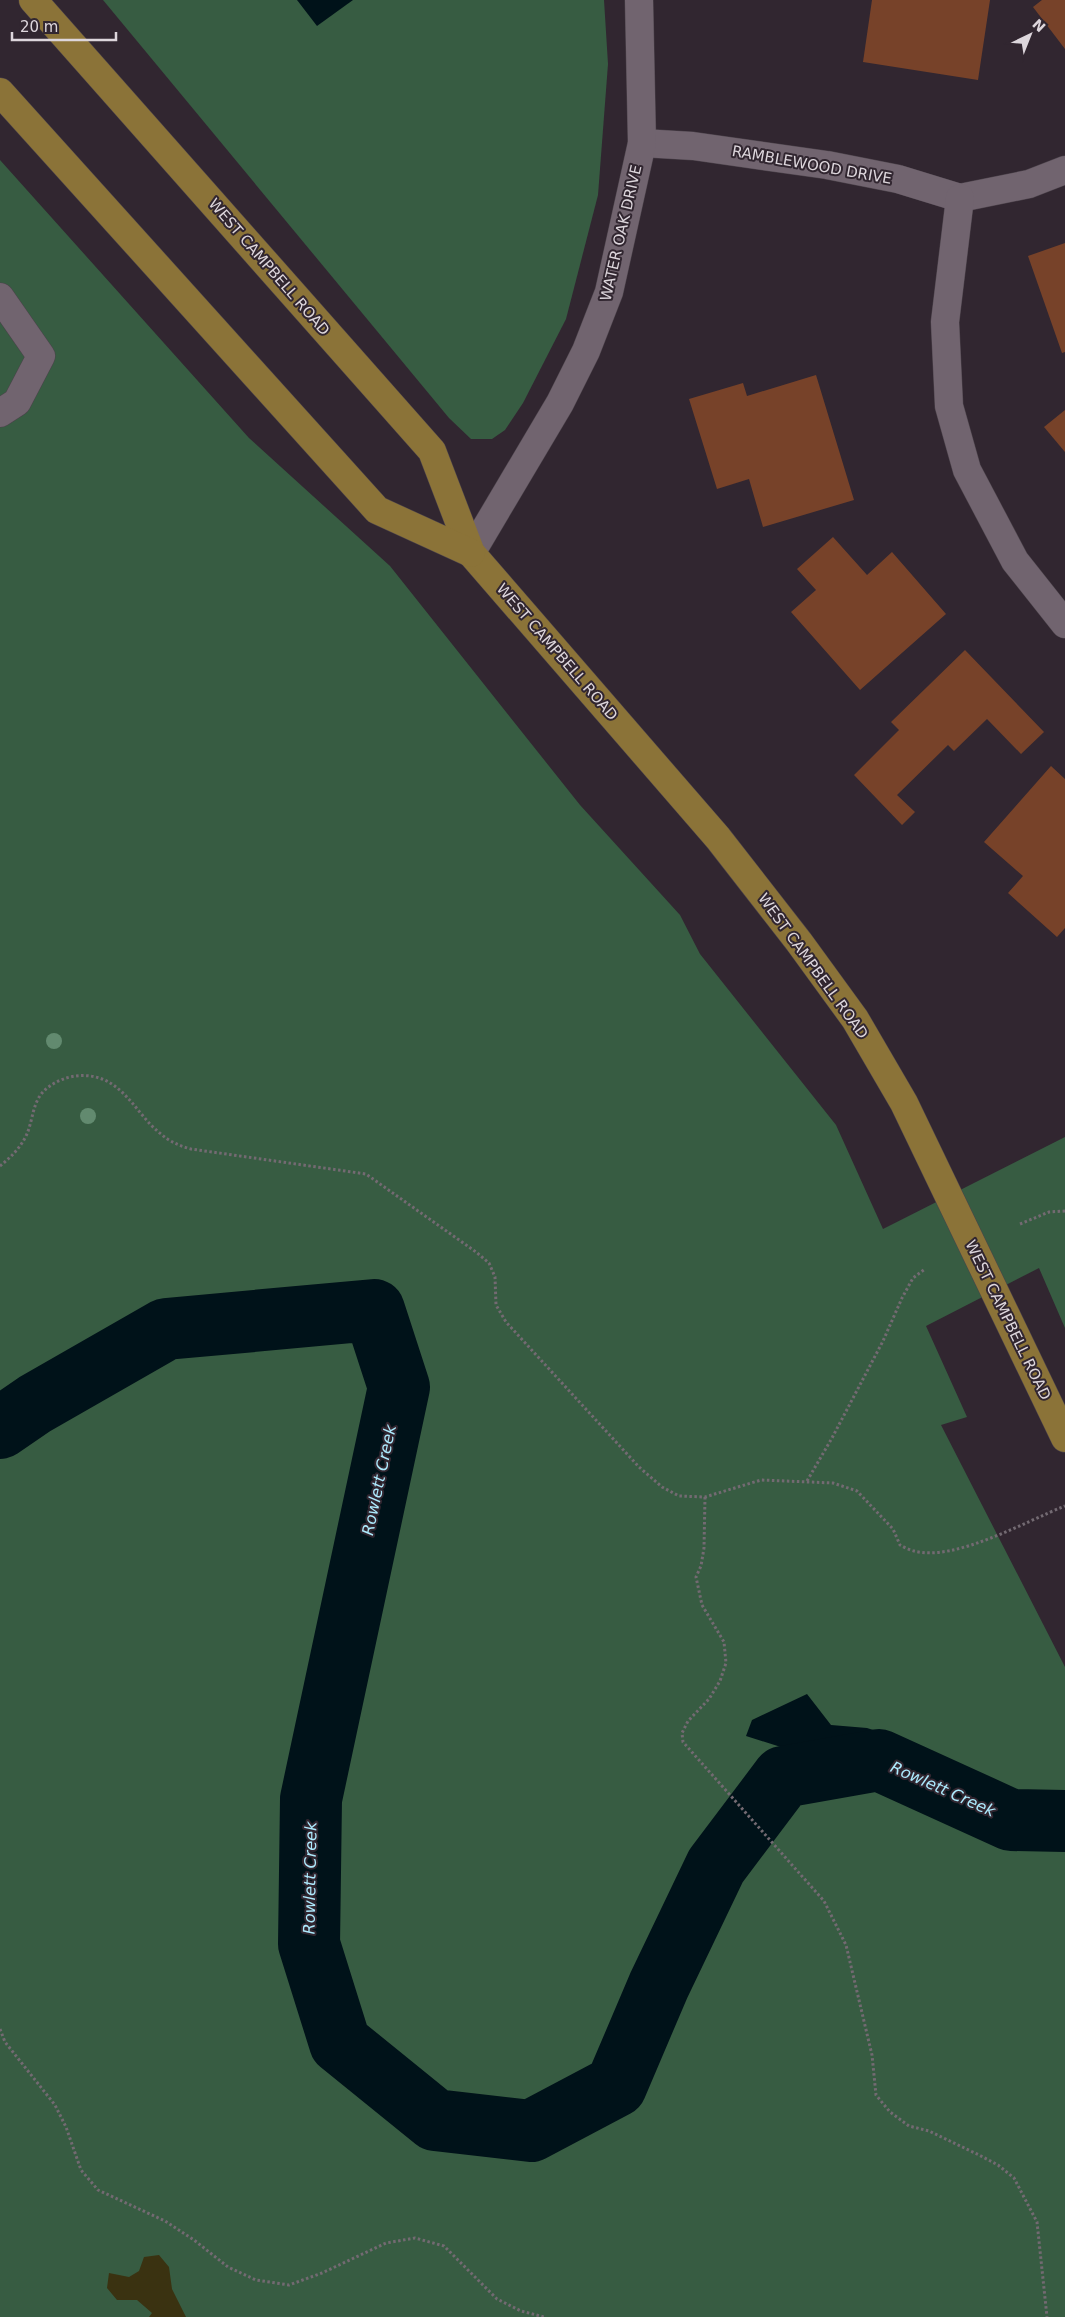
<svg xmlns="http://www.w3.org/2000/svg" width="1065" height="2317" font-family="'DejaVu Sans',sans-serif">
  <rect width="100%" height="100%" fill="#312630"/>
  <!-- green -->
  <g fill="#375c42">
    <path d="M103,0H604L608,64L598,195L566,319L523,403L505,430L492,439H471L449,418Z"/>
    <path d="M0,160L249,438L390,566L580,805L680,915L700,954L836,1125L883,1229L1065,1137V1328L1039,1268L926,1326L967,1417L941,1425L1065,1667V2317H0Z"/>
  </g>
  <!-- sand -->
  <path fill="#3a3211" d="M159,2255L169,2267L172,2289L186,2317H149L152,2313L137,2300H117L107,2288L109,2273L129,2277L139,2271L144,2257Z"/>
  <!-- water -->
  <g fill="#001219">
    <path d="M297,0H353L317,26Z"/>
    <path d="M807,1694L831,1725L867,1728L910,1742L904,1777L854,1769L830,1775L806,1755L746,1736L752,1720Z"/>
  </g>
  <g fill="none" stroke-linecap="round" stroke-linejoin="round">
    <!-- river -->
    <path stroke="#001219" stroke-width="62" d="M0,1428L35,1404L166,1329L374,1310L399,1387L311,1799L309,1944L340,2043L435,2120L531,2131L616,2086L659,1985L716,1866L783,1777L879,1760L1011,1820L1065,1821"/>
  </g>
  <!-- building -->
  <g fill="#774229">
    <path d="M872,0H990L978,80L863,62Z"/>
    <path d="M1042,0H1065V49L1033,7Z"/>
    <path d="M1065,243V352L1062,353L1028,256Z"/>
    <path d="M816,375L854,500L763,527L749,479L717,489L689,399L743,383L747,396Z"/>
    <path d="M1065,410V452L1044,427Z"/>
    <path d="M833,537L867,575L892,552L946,614L860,690L791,612L816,590L797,569Z"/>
    <path d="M965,650L1044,732L1021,754L987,719L954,751L948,745L897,795L915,812L902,825L854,775L899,730L891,722Z"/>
    <path d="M1051,766L1065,779V928L1057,937L1008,893L1023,876L984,842Z"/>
  </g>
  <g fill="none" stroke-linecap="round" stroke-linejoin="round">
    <defs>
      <g id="minor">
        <path d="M642,143L693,146L827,165L898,179L960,198L1029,184L1065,170"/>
        <path d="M960,198L945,322L949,406L967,470L1015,561L1065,624"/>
        <path d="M0,297L41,356L17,402L0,413"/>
        <path d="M471,553L560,403L586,351L609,292L642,143L639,0"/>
      </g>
      <g id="major">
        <path d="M33,0L432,451L471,553L718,838L799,942L855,1019L904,1103L1065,1438"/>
        <path d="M0,92L377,510L471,553"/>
      </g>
    </defs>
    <!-- minor casing -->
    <use href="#minor" stroke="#4c434b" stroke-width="29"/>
    <!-- major casing -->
    <use href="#major" stroke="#4c434b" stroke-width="29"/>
    <!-- path -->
    <g stroke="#736a72" stroke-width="3" stroke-dasharray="2.5 2.5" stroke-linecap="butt">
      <path d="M0,1166C10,1158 19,1149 25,1138C34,1121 31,1102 46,1089C65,1073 95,1070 116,1087C133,1100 144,1121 161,1134C170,1142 180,1146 191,1149L366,1174L476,1252L489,1263L495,1277L496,1305L506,1322L639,1467L662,1487L679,1496L705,1497L761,1480L833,1483L857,1491L893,1529L900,1545C904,1547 909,1550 914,1551C955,1562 1026,1521 1065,1506"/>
      <path d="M1020,1224L1049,1212L1065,1211"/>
      <path d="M807,1481L832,1438L883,1341L902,1298L913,1278L925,1269"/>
      <path d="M705,1497L704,1548L701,1566L696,1577L702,1605L724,1642L726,1663L720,1681L709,1699L688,1721L682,1733L683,1742L824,1901L846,1945L872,2055L876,2095L890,2112L909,2126L929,2131L979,2155L998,2165L1014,2178L1037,2222L1047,2317"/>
      <path d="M0,2029L5,2042L55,2105L66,2127L81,2170L98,2190L165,2221L194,2240L228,2267L256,2280L289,2285L322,2273L386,2243L415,2238L444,2246L497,2299L521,2311L544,2317"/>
    </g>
    <!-- minor -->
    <use href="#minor" stroke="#71646f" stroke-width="28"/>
    <!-- major -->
    <use href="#major" stroke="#8b7338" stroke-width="28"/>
  </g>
  <!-- trees -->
  <g fill="#628a6f">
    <circle cx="54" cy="1041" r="8"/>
    <circle cx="88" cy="1116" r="8"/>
  </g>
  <g text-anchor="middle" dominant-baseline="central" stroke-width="4" stroke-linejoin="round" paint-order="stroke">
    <!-- street labels -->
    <g font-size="15" fill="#ddd6dc" stroke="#312630">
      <text transform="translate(812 165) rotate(10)">RAMBLEWOOD DRIVE</text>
      <text transform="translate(621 233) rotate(-77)">WATER OAK DRIVE</text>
      <text transform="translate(269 267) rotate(49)">WEST CAMPBELL ROAD</text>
      <text transform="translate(557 652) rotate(49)">WEST CAMPBELL ROAD</text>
      <text transform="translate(813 966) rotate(54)">WEST CAMPBELL ROAD</text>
      <text transform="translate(1008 1320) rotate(64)">WEST CAMPBELL ROAD</text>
    </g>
    <!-- water labels -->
    <g font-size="16" font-style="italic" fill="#adeafd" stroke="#312630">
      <text transform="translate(379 1480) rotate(-78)">Rowlett Creek</text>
      <text transform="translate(943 1789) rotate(24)">Rowlett Creek</text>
      <text transform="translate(310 1878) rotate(-89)">Rowlett Creek</text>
    </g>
  </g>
  <!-- north arrow -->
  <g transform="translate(1030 35) rotate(43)" stroke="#312630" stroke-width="4" paint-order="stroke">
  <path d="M0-4L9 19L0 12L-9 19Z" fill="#ddd6dc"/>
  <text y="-8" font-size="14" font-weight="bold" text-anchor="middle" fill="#ddd6dc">N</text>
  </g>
  <!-- scale -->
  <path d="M12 32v8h104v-8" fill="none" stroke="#ddd6dc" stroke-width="2.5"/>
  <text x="20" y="32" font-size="15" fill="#ddd6dc" stroke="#312630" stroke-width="4" paint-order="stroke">20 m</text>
</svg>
